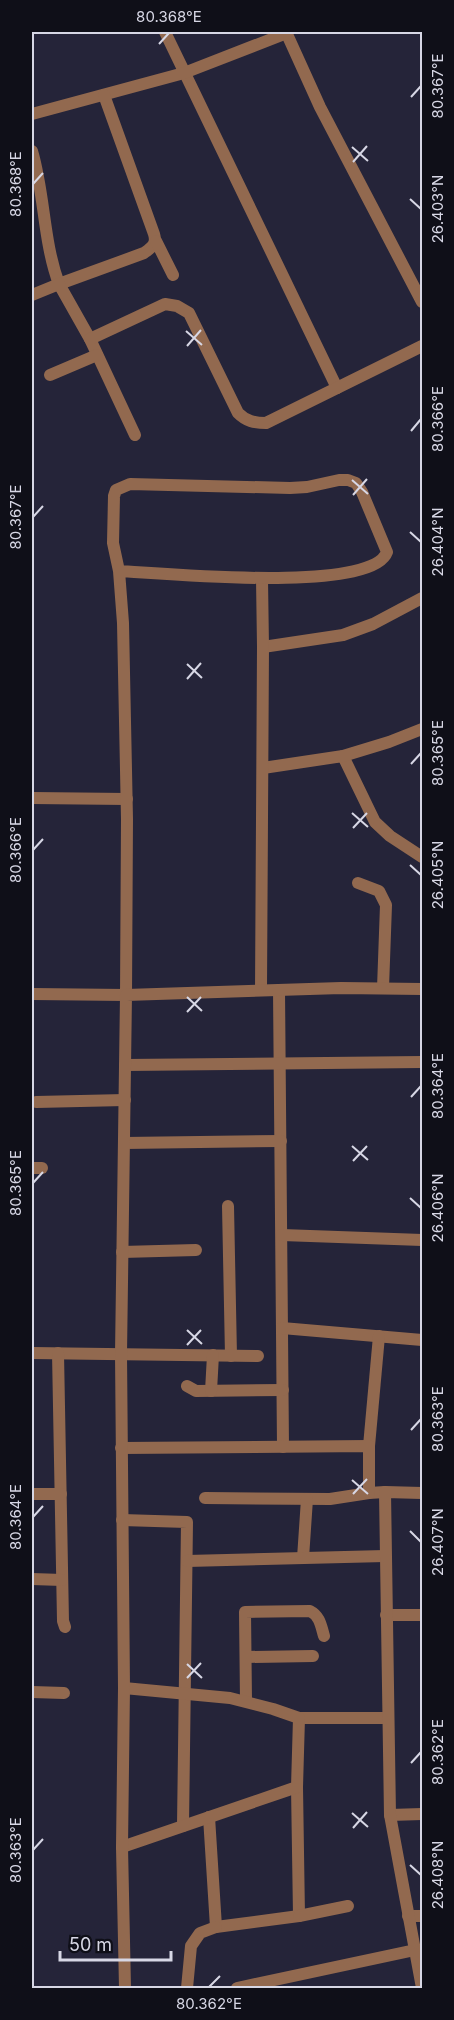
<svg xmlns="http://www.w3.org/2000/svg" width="454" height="2020" font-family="Inter,sans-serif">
  <rect width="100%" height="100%" fill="#252439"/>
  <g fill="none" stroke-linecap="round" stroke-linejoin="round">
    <!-- street -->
    <g stroke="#92694f" stroke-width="12">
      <path d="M165,32L337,388"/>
      <path d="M286,32L320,107L422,302"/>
      <path d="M32,114L184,73L287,33"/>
      <path d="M32,151C45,195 43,241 59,284L144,253C152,247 157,244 154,234L104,95"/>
      <path d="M156,241L173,275"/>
      <path d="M32,295L59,284L90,339L135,435"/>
      <path d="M90,339L165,304L177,306L189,313L238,413C246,421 254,423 266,423L422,346"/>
      <path d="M50,375L97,355"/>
      <path d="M263,647L343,635L373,624L422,598"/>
      <path d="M343,756L375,822L390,836L422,857"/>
      <path d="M263,768L343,756L389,742L422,729"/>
      <path d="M32,798L127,799"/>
      <path d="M358,883L379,891L386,905L383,988"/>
      <path d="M261,990L263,647L262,579"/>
      <path d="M279,990L283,1447"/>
      <path d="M32,994L126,995L127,819L123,623L119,571L113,543L114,496L116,490L130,484L290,488L307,487L339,480H348L356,483L362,492L387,552C372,594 161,573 119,571"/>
      <path d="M125,1065L422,1062"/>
      <path d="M36,1102L125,1100"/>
      <path d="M124,1143L281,1141"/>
      <path d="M32,1168H42"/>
      <path d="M228,1206L231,1356"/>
      <path d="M282,1235L422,1240"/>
      <path d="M122,1252L196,1250"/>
      <path d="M282,1328L422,1340"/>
      <path d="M32,1353L258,1356"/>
      <path d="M58,1353L63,1621L65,1627"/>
      <path d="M187,1386L196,1391L283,1390"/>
      <path d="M211,1391L213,1355"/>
      <path d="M369,1446L379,1336"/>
      <path d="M121,1448L369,1446V1493L385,1492"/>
      <path d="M32,1494H61"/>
      <path d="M205,1498L330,1499L369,1493"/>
      <path d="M122,1520L187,1522L183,1826"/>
      <path d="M303,1558L307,1499"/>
      <path d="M187,1561L385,1556"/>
      <path d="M32,1579L62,1580"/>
      <path d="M386,1615H422"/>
      <path d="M246,1657L313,1656"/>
      <path d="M32,1692L64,1693"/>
      <path d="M246,1701L245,1612L310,1611C320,1616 321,1626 324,1636"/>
      <path d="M299,1718H388"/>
      <path d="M390,1815L422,1814"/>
      <path d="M209,1817L216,1927L299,1916L297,1787"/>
      <path d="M122,1847L297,1787L299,1718L273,1709L230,1698L124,1688"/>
      <path d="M299,1916L348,1906"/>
      <path d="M408,1916H422"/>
      <path d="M125,1988L122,1847L124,1688L121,1354L126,995L341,988L422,989"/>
      <path d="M187,1988L191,1946L200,1933L216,1927"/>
      <path d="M237,1988L415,1950"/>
      <path d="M422,1988L390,1815L385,1492L422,1493"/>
    </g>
  </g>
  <!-- ticks -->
  <path fill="none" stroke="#d7d7e5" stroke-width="2" d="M159,44L169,33M411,97L421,86M352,147L368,161M353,162L367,146M33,184L43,173M410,199L421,209M186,331L202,345M187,346L201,330M411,431L421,419M352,480L368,494M353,495L367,479M33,517L43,506M410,532L421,542M187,664L202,678M187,679L201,663M411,764L421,753M352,813L368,827M353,828L367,813M33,850L43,839M410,865L421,875M187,997L202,1011M187,1012L201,997M411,1097L421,1086M352,1146L368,1160M353,1161L367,1146M33,1183L43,1172M410,1198L421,1208M187,1330L202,1344M187,1345L201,1330M411,1430L421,1419M352,1480L368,1494M353,1494L367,1479M33,1517L43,1506M410,1531L421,1542M187,1664L202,1678M187,1678L201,1663M411,1763L421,1752M352,1813L368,1827M353,1828L367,1812M33,1850L43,1839M410,1865L421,1875M209,1987L220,1976"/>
  <!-- border -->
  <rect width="454" height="2020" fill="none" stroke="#0f0f18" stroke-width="66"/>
  <!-- scale -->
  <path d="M60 1951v9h111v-9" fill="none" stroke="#d7d7e5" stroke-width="3"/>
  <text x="69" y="1951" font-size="18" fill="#d7d7e5" stroke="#0f0f18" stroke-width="4.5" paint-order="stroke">50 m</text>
  <rect x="33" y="33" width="388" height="1954" fill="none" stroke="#d7d7e5" stroke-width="2"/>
  <g font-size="15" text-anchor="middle" fill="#d7d7e5">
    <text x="169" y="22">80.368°E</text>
    <text transform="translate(438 86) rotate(-90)" y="5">80.367°E</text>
    <text transform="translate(16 184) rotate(-90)" y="5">80.368°E</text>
    <text transform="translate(438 209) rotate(-90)" y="5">26.403°N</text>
    <text transform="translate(438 419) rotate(-90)" y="5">80.366°E</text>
    <text transform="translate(16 517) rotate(-90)" y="5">80.367°E</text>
    <text transform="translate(438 542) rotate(-90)" y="5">26.404°N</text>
    <text transform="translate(438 753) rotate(-90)" y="5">80.365°E</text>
    <text transform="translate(16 850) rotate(-90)" y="5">80.366°E</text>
    <text transform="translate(438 875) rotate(-90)" y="5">26.405°N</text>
    <text transform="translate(438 1086) rotate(-90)" y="5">80.364°E</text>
    <text transform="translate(16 1183) rotate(-90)" y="5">80.365°E</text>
    <text transform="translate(438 1208) rotate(-90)" y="5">26.406°N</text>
    <text transform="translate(438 1419) rotate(-90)" y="5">80.363°E</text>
    <text transform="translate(16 1517) rotate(-90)" y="5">80.364°E</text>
    <text transform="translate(438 1542) rotate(-90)" y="5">26.407°N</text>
    <text transform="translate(438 1752) rotate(-90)" y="5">80.362°E</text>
    <text transform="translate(16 1850) rotate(-90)" y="5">80.363°E</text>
    <text transform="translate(438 1875) rotate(-90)" y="5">26.408°N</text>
    <text x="209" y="2009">80.362°E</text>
  </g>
</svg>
